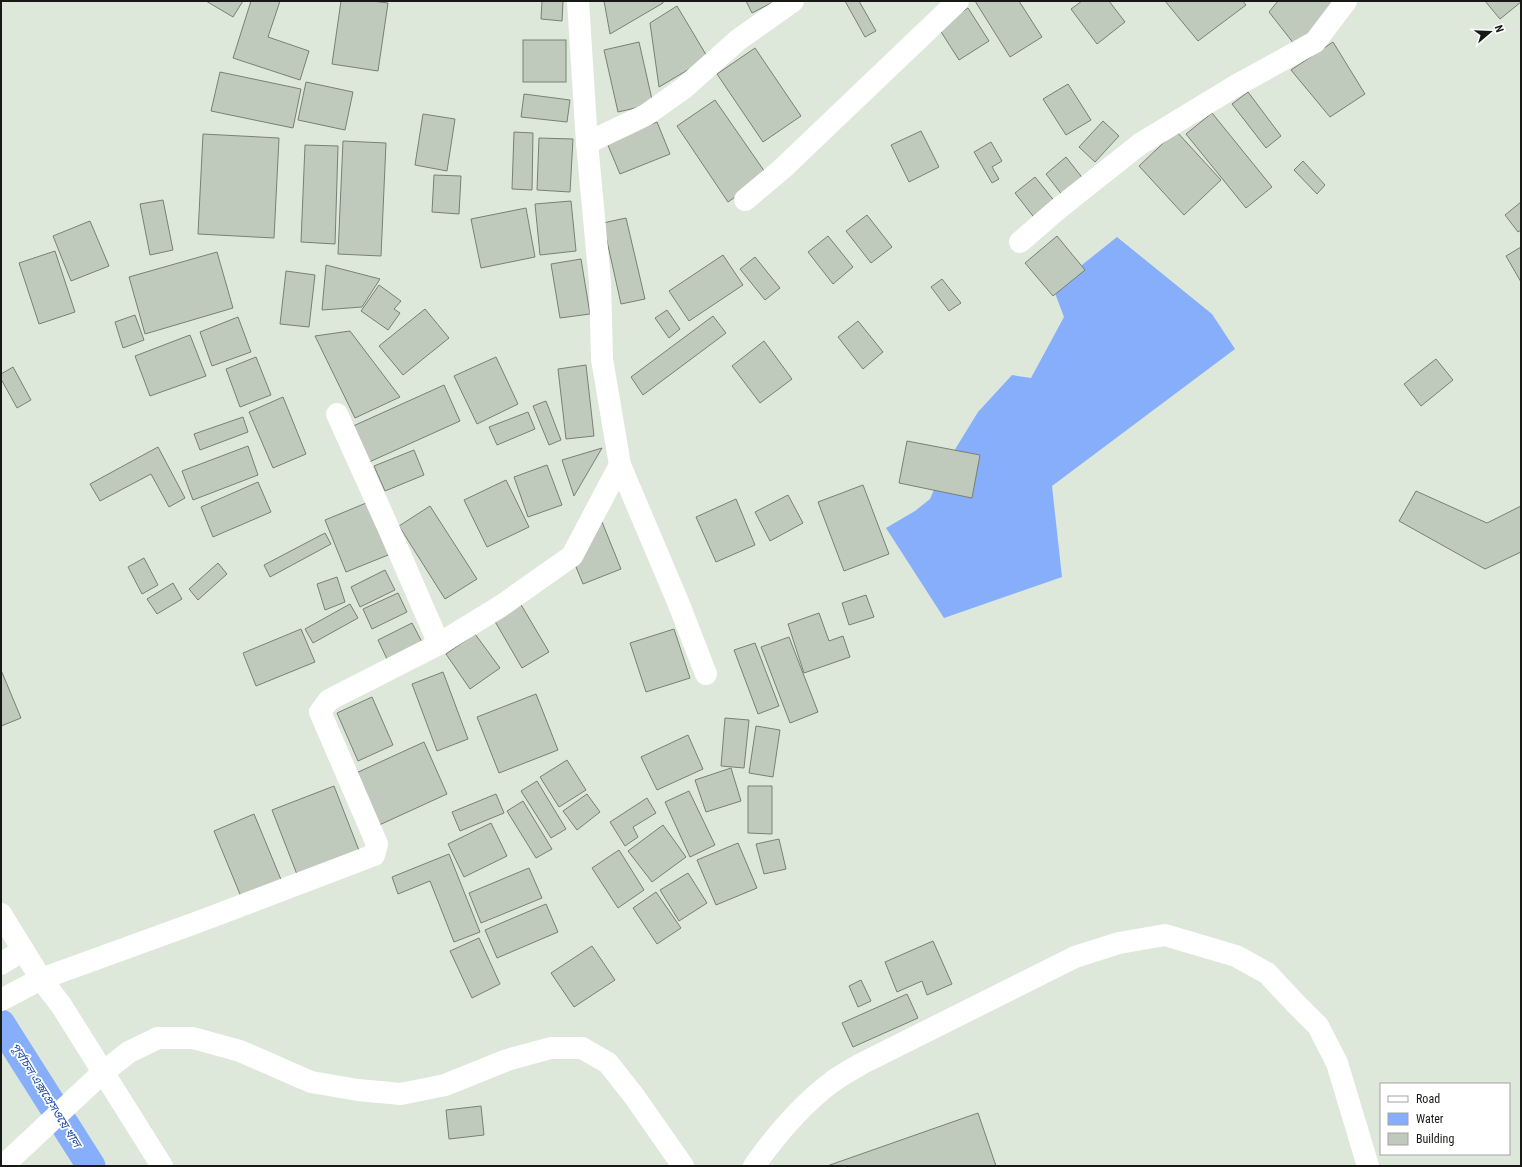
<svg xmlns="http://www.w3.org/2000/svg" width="1522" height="1167" font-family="'Roboto Condensed','Noto Sans Bengali',sans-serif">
  <rect width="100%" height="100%" fill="#dee8da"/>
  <!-- water -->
  <path fill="#86aefa" d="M1117,237L1212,314L1235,349L1052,486L1062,577L944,618L886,528L915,511L930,499L943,469L978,412L1012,375L1031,378L1064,317L1053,288Z"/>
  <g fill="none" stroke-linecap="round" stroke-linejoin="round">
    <!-- canal -->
    <path stroke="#86aefa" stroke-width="29" d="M1,1024L91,1166"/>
  </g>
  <!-- building -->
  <g fill="#c0cabc" stroke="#778074">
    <path d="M206,1H243L233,17Z"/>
    <path d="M251,1H280L268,37L309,51L300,80L233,58Z"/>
    <path d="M341,1H372L388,3L378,71L332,64Z"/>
    <path d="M542,1H563L562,21L541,19Z"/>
    <path d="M604,1H663V3L610,34Z"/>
    <path d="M746,1H775L752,13Z"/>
    <path d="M845,1H859L876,31L865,37Z"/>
    <path d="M975,1H1019L1042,37L1010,57Z"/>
    <path d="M1082,1H1109L1125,22L1097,44L1071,9Z"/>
    <path d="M1165,1H1243L1246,5L1198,41Z"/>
    <path d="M1278,1H1334L1298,49L1269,12Z"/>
    <path d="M1485,1H1521V2L1500,19Z"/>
    <path d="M677,6L708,58L659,87L650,23Z"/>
    <path d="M968,8L989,41L959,60L938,27Z"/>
    <rect x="523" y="40" width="43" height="42"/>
    <path d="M639,42L653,104L618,112L604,50Z"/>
    <path d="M1333,42L1365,94L1330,117L1291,70Z"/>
    <path d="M755,48L801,116L763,142L717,74Z"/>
    <path d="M220,72L301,89L293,128L211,111Z"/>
    <path d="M306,82L353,92L345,130L298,120Z"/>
    <path d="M1068,84L1091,120L1066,135L1043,99Z"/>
    <path d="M1248,92L1281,136L1266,148L1232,104Z"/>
    <path d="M524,94L570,100L567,122L521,117Z"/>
    <path d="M715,100L767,175L728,202L677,126Z"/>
    <path d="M1212,113L1272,187L1246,208L1186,134Z"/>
    <path d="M423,114L455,119L447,171L415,165Z"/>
    <path d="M1103,121L1119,136L1095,162L1079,147Z"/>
    <path d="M657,122L670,154L620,174L607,143Z"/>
    <path d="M921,131L939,167L909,182L891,145Z"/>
    <path d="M1176,131L1221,180L1184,215L1139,166Z"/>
    <path d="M514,132L533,133L532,190L512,189Z"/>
    <path d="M203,134L279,138L274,238L198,234Z"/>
    <path d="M539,138L573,139L570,192L537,190Z"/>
    <path d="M343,141L386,143L381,256L338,254Z"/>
    <path d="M991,142L1002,161L992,167L999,179L992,183L974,152Z"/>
    <path d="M305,145L338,146L335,244L301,242Z"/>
    <path d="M1066,157L1084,180L1063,196L1046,174Z"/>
    <path d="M1303,161L1325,185L1317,194L1294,170Z"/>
    <path d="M434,175L461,176L459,214L432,212Z"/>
    <path d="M1035,177L1056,203L1036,220L1015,193Z"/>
    <path d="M163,200L173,250L150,255L140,204Z"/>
    <path d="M571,201L576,251L540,255L535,204Z"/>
    <path d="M1521,202V230L1518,232L1505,215Z"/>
    <path d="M526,208L535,257L481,268L471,219Z"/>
    <path d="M867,215L892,247L871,263L846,231Z"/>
    <path d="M626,218L645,299L621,304L603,223Z"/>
    <path d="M90,221L109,266L71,281L53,236Z"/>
    <path d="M828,236L853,267L833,284L808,252Z"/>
    <path d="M1057,236L1085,270L1053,296L1025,263Z"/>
    <path d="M1521,247V282L1506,256Z"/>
    <path d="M55,251L75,312L39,324L19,263Z"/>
    <path d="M217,252L233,308L145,334L129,277Z"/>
    <path d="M723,255L743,285L689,321L669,291Z"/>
    <path d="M755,257L780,288L765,300L740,269Z"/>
    <path d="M581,259L590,314L560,318L551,264Z"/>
    <path d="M326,265L380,279L362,307L322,310Z"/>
    <path d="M286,271L315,275L309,327L280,324Z"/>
    <path d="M942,279L961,303L949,311L931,287Z"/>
    <path d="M379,285L401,301L394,309L400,313L388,330L361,311Z"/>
    <path d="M425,309L449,338L403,375L379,346Z"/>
    <path d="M667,310L680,329L669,338L655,318Z"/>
    <path d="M135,315L144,340L123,348L115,322Z"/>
    <path d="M713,316L726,333L643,395L631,377Z"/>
    <path d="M238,317L251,352L212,366L200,332Z"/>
    <path d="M858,321L883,352L863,369L838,337Z"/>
    <path d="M350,331L400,397L355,418L315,336Z"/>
    <path d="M190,335L206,376L150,396L135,356Z"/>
    <path d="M764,341L792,379L760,403L732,366Z"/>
    <path d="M256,357L271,395L240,407L226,369Z"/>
    <path d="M496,357L518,404L477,424L454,376Z"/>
    <path d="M1436,359L1453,380L1421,406L1404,384Z"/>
    <path d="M586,365L594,436L566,439L558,369Z"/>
    <path d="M13,367L31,400L17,408L1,379V374Z"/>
    <path d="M444,385L460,421L367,463L351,427Z"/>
    <path d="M283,397L306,454L273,468L249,412Z"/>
    <path d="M546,401L561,440L549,445L533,406Z"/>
    <path d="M528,412L535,429L497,445L489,427Z"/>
    <path d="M243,417L248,432L200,450L194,434Z"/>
    <path d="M907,441L980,455L972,498L899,483Z"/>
    <path d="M248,446L258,475L193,500L182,471Z"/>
    <path d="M158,447L185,498L169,507L151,474L100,501L90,484Z"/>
    <path d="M602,448L574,496L562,460Z"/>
    <path d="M414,450L424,475L385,491L374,466Z"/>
    <path d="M547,465L562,505L528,517L514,477Z"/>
    <path d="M506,480L529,527L487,547L464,500Z"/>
    <path d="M258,482L271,512L213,537L201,507Z"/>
    <path d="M863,485L889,554L844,571L818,502Z"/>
    <path d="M1416,491L1487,523L1521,506V552L1485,569L1399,521Z"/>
    <path d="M788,495L803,523L770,541L755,512Z"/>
    <path d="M736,499L755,545L716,562L696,517Z"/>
    <path d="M371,501L393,553L346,572L325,520Z"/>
    <path d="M430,506L477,579L445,599L399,526Z"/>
    <path d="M602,522L621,569L583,584L574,562Z"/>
    <path d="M325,533L331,544L270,577L264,565Z"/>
    <path d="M144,558L158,585L142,594L128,567Z"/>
    <path d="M218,563L227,574L198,600L189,589Z"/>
    <path d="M385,570L395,590L360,607L351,587Z"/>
    <path d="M337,577L345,602L325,610L317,584Z"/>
    <path d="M173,583L182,599L157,614L147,599Z"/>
    <path d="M398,593L407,612L372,629L363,609Z"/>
    <path d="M866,595L874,617L849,625L842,603Z"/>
    <path d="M520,603L549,652L522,668L493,618Z"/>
    <path d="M350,604L358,618L313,643L305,629Z"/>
    <path d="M819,613L829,641L843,636L850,657L804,673L788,624Z"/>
    <path d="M412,623L422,642L387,659L378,640Z"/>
    <path d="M301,629L315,662L256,686L243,653Z"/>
    <path d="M674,629L690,678L646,692L630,643Z"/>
    <path d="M475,634L500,668L470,689L446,654Z"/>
    <path d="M789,637L818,712L790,723L761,647Z"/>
    <path d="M755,643L779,706L758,714L734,650Z"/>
    <path d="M1,670L21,718L1,726Z"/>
    <path d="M443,672L468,739L437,751L412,684Z"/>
    <path d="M536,694L558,750L499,773L477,717Z"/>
    <path d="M372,697L393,745L358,761L337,713Z"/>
    <path d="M725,718L749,720L744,768L721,766Z"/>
    <path d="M756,726L780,730L773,777L749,773Z"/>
    <path d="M688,735L703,769L657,790L641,757Z"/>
    <path d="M424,742L447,794L377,826L354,774Z"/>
    <path d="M567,760L586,790L559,807L540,777Z"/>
    <path d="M731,768L741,801L706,812L695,780Z"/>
    <path d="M537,781L566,829L551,838L521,791Z"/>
    <path d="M334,786L360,853L298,877L272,810Z"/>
    <path d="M748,786H772V834L748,833Z"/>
    <path d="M689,791L715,845L690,857L665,802Z"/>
    <path d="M496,794L504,813L460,831L452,812Z"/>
    <path d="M587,794L600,812L577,830L563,811Z"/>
    <path d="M647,798L656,813L633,827L638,837L625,846L610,822Z"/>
    <path d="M523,801L552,849L536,858L507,811Z"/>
    <path d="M254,814L282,882L242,899L214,831Z"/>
    <path d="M491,823L507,856L464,877L448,844Z"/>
    <path d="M663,825L686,857L652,882L628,851Z"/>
    <path d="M779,839L786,869L764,874L756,844Z"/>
    <path d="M738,843L757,888L716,905L697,860Z"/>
    <path d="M619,850L644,890L618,908L592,868Z"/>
    <path d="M449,854L480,932L454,942L430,881L398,894L392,877Z"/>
    <path d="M529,868L542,898L481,923L469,893Z"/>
    <path d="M688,873L707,903L679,921L660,890Z"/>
    <path d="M656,892L681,928L657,944L633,908Z"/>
    <path d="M546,904L558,932L497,958L485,930Z"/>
    <path d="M479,938L500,984L472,998L450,951Z"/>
    <path d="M933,941L952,984L927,995L922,981L897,992L885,962Z"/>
    <path d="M592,946L615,980L574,1007L551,973Z"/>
    <path d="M861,980L871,1001L858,1007L849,986Z"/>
    <path d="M907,994L918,1018L853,1047L842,1023Z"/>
    <path d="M481,1106L484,1135L449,1139L446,1110Z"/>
    <path d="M978,1113L996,1166H827Z"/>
  </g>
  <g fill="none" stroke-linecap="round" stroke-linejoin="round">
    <!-- minor -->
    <g stroke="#fff" stroke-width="22">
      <path d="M578,1L587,143L600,282L602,359L620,465L678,602L706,674"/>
      <path d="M587,143L646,115L684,88L738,40L793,1"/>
      <path d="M745,200L782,169L958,1"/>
      <path d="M1020,242L1058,209L1140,144L1237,85L1315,42L1346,1"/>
      <path d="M337,414L388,527L439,644"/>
      <path d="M1,914L41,979L61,1005L162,1166"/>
      <path d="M1,964L23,950"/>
      <path d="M1,1000L41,979L198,922L374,855L377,844L320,712L329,700L439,644L501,606L572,556L620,465"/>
      <path d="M3,1166L101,1074L129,1052L158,1038H193L240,1051L311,1082L358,1090L401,1094L445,1085L507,1060L551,1048H582L608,1063L634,1096L683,1166"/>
      <path d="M754,1166C776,1135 801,1105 832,1082C841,1075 851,1070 861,1064L1075,957L1119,943L1165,935L1236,956L1267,973L1295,1003L1318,1026L1337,1063L1368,1166"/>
    </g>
  </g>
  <g text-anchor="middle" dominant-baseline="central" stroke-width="3.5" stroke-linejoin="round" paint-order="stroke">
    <!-- water labels -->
    <g font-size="12" font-style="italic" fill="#2551a8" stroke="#fff">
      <text transform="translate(46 1095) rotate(58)">পূর্বাচল এক্সপ্রেসওয়ে খাল</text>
    </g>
  </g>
  <!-- border -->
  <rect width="1522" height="1167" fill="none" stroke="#161914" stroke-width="4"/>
  <!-- legend -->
  <rect x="1380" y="1083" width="130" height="72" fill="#ffffff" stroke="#a2a3a1"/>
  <rect x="1388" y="1096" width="20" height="6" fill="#ffffff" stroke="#a2a3a1"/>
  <text x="1416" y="1103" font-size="12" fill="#161914">Road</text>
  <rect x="1388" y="1113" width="20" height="12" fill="#86aefa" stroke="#a2a3a1"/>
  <text x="1416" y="1123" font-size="12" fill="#161914">Water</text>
  <rect x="1388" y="1133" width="20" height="12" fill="#c0cabc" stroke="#a2a3a1"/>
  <text x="1416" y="1143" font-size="12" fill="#161914">Building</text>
  <!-- north arrow -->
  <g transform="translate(1490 32) rotate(71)" stroke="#ffffff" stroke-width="3" paint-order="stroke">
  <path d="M0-3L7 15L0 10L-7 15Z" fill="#161914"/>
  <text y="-6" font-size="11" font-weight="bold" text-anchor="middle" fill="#161914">N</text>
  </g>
</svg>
